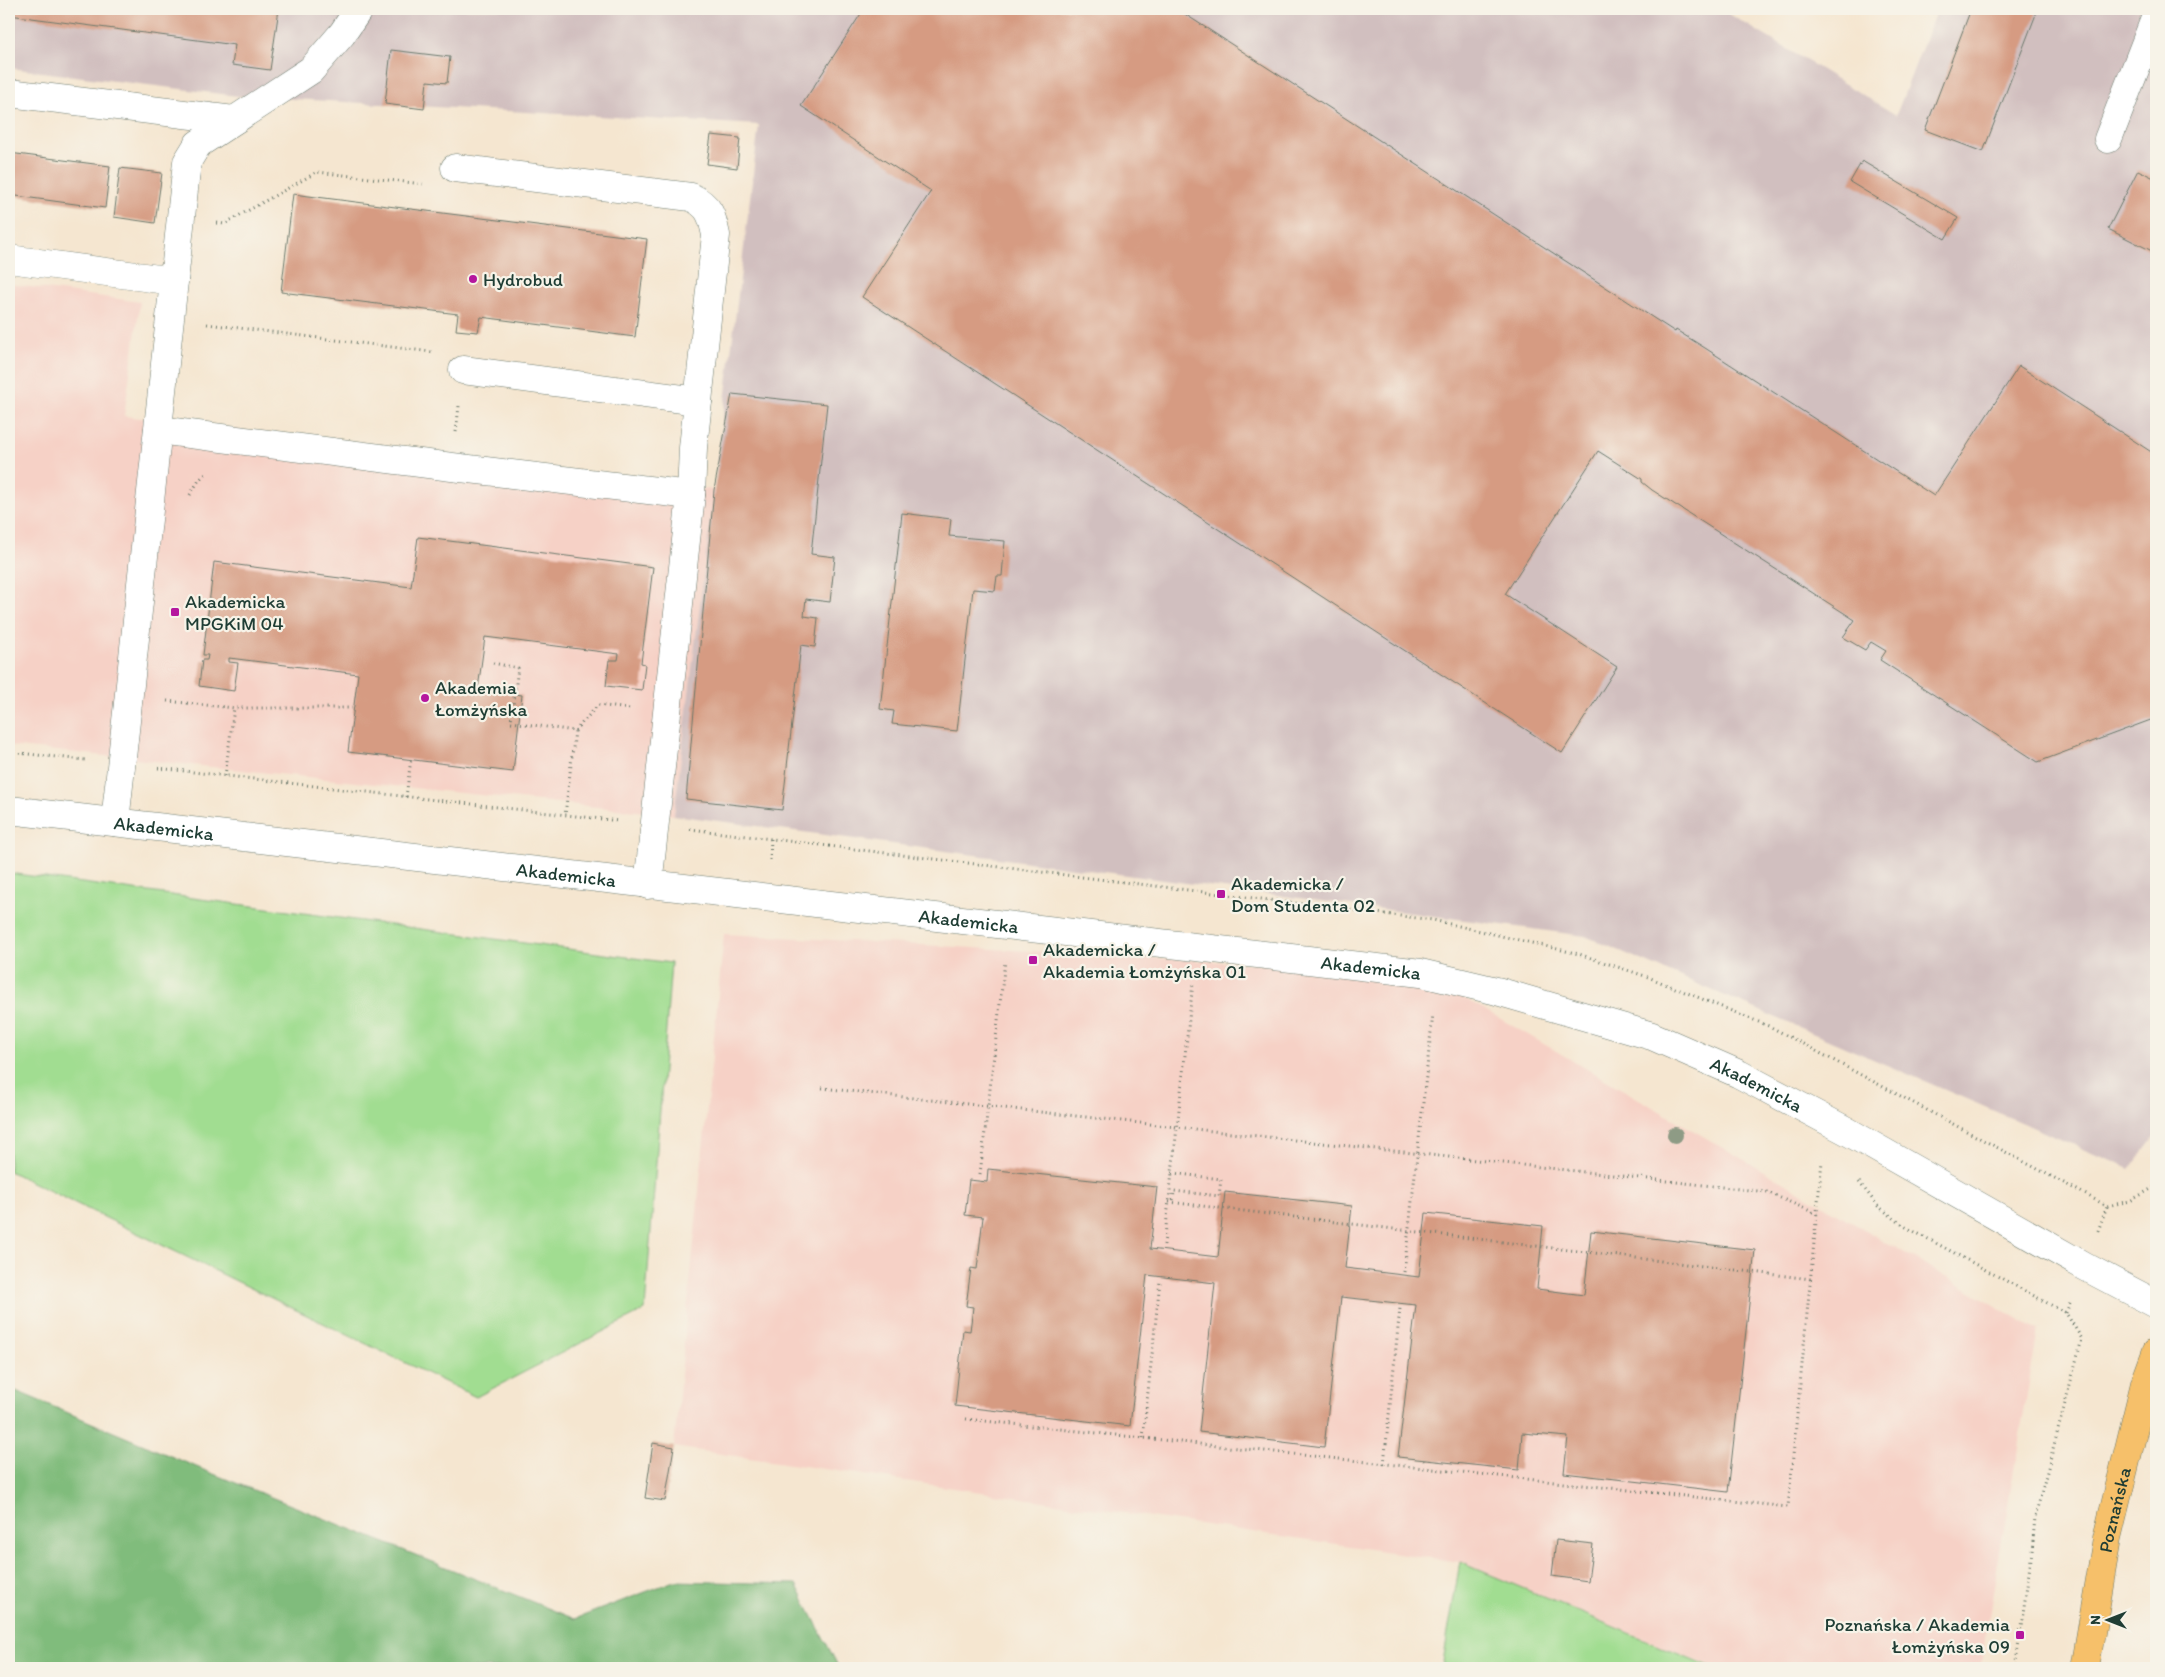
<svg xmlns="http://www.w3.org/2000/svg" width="2165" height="1677" font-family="Itim,sans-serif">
  <rect width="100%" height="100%" fill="#f7f3e8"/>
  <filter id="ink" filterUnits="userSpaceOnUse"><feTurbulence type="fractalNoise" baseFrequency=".02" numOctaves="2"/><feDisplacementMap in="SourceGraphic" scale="10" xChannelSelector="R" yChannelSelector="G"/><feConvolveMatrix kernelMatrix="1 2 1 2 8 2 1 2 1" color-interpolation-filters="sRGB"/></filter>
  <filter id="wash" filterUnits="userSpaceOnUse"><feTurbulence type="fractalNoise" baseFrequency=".0096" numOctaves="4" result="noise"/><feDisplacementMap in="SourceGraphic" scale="20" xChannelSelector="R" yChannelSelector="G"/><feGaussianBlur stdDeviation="1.12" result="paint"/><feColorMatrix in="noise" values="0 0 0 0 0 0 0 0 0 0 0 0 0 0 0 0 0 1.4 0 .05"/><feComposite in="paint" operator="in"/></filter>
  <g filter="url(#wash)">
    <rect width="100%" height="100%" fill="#f5e6d0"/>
    <!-- built -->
    <g fill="#f6d1c6">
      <path d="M9,284L140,302L124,416L714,490L674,815L9,746Z"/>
      <path d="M724,934L1421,973L2038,1330L1980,1668H1716L1459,1562L674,1447Z"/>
    </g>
    <!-- industrial -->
    <path fill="#d1bfbf" d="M9,9H1721L1896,115L1937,9H2156V1135L2130,1169L1585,936L674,815L759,125L238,96L9,68Z"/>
    <!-- green -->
    <g fill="#a1dd91" stroke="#608d62">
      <path d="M9,873L671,963L645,1310L476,1397L9,1171Z"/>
      <path d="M1460,1562L1713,1668H1442Z"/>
    </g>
    <!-- forest -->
    <path fill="#80bc7b" stroke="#507c58" d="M9,1388L206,1471L575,1619L674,1581L796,1584L839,1668H9Z"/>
    <g id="blocks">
      <!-- building -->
      <g fill="#d69b82">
        <path d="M9,9H279L270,70L232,65L235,45L9,15Z"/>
        <path d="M864,9H1177L1675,332L1676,330L1705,348L1934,496L2019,366L2156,455V718L2038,762L1880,660L1886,651L1871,642L1865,650L1843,637L1855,620L1652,490L1642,482V479L1598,451L1505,594L1617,667L1562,753L862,297L931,191L801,106Z"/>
        <path d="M1971,9H2038L1983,152L1925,130Z"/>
        <path d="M391,50L450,57L447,83L427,81L424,109L385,104Z"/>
        <path d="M711,135L740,138L737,168L707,164Z"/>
        <path d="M9,153L110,166L105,208L9,195Z"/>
        <path d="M1862,161L1958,218L1945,239L1850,182Z"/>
        <path d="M120,168L162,173L155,223L114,217Z"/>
        <path d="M2138,170L2156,179V253L2108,229Z"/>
        <path d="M293,194L647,239L635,337L481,317L478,332L456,330L458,314L281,292Z"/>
        <path d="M732,394L827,404L811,554L835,557L830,602L806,599L804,616L818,618L815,647L801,645L782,810L686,799L714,490Z"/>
        <path d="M902,513L951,519L949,536L1005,541L1002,576H997L995,591L973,589L957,731L892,724L894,711L880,709Z"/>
        <path d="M418,537L653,567L641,663L645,664L642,690L606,686L609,660H618L619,654L485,637L478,689L522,695L513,772L348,752L358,674L229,658V662L238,663L234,691L199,686L202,660H207L208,655H203L214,562L411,587Z"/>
        <path d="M988,1169L1157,1187L1150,1249L1218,1257L1225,1192L1352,1206L1345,1268L1419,1277L1426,1213L1543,1226L1537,1289L1584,1295L1591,1231L1755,1250L1728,1492L1564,1473L1568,1437L1522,1433L1519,1470L1398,1457L1416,1305L1341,1297L1324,1447L1199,1432L1215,1283L1147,1275L1130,1426L955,1406L963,1330L970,1331L973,1307L966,1306L971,1268L977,1269L983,1217L965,1215L969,1180L987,1182Z"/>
        <path d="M653,1443L674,1447L665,1501L645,1498Z"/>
        <path d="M1556,1540L1593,1544L1588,1581L1552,1576Z"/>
      </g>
    </g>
  </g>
  <g filter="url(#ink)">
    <use href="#blocks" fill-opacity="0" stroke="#6a786b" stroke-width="1"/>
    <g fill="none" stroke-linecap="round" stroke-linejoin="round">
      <defs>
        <g id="minor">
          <path d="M9,93L234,120"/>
          <path d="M2108,139L2156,16"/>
          <path d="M455,168L691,197C710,206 712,216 716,235L693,448L691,495L648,885"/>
          <path d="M9,259L174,281"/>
          <path d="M463,370L698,401"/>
          <path d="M158,430L452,467L691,495"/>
          <path id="s1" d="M9,810L1421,973L1497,991L1652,1036L1739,1074L1845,1130L2084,1266L2156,1304"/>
          <path d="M115,822L187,162L198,144L311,70L342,34L359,9"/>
        </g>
        <g id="major">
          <path id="s2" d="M2085,1668L2107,1538L2145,1383L2156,1353"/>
        </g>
      </defs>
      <!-- minor casing -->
      <use href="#minor" stroke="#6a786b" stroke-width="29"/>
      <!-- major casing -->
      <use href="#major" stroke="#6a786b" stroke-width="29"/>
      <!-- path -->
      <g stroke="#6a786b" stroke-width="3" stroke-dasharray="1 4" stroke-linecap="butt">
        <path d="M217,223L224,224L317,172L423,184"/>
        <path d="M207,324L432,352"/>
        <path d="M456,432L459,406"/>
        <path d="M190,495L199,480L206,474"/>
        <path d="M493,663L518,668L511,722L575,731L565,815"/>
        <path d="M167,701L234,708H352"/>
        <path d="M575,731L598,705L630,709"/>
        <path d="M9,752L85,760"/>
        <path d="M158,768L619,821"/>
        <path d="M225,776L234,708"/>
        <path d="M406,797L411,759"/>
        <path d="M690,829L1433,920L1579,954L1648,977L1771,1027L2107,1206L2130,1201L2156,1186"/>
        <path d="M770,860L771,839"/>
        <path d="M822,1088L1767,1192L1817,1214"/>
        <path d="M1172,1173L1221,1179L1219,1196L1174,1191L1173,1203"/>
        <path d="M980,1174L1005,961"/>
        <path d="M1859,1182L1878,1206L1904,1226L2066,1313L2082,1339L2035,1517L2032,1552L2015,1668"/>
        <path d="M1169,1202L1811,1279"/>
        <path d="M2098,1231L2107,1206"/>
        <path d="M1164,1245L1193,983"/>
        <path d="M1404,1272L1433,1014"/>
        <path d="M2066,1313L2071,1300"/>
        <path d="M966,1419L1788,1507L1822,1161"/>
        <path d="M1143,1438L1160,1281"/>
        <path d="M1384,1464L1400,1308"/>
      </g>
      <!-- minor -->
      <use href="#minor" stroke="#fff" stroke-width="28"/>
      <!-- major -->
      <use href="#major" stroke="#f6c06b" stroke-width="28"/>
    </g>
    <!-- trees -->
    <circle fill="#8e9b85" cx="1675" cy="1135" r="8"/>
  </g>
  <!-- markers -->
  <g fill="#b5179e" stroke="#f7f3e8" stroke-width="2">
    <circle cx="473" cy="279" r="5"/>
    <rect x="170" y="607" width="10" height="10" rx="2.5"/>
    <circle cx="425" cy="698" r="5"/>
    <rect x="1216" y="889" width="10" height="10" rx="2.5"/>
    <rect x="1028" y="955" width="10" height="10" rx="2.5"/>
    <rect x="2015" y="1630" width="10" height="10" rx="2.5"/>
  </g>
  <g text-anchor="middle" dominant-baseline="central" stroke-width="4.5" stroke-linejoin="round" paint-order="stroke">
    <!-- poi labels -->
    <g font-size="19" fill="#1f3d34" stroke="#f7f3e8" text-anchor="start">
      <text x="483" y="279">Hydrobud</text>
      <text x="185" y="601">Akademicka<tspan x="185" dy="22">MPGKiM 04</tspan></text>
      <text x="435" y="687">Akademia<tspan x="435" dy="22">Łomżyńska</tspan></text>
      <text x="1231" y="883">Akademicka /<tspan x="1231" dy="22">Dom Studenta 02</tspan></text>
      <text x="1043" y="949">Akademicka /<tspan x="1043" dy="22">Akademia Łomżyńska 01</tspan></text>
      <text x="2010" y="1624" text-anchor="end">Poznańska / Akademia<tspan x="2010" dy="22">Łomżyńska 09</tspan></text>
    </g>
    <!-- street labels -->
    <g font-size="19" fill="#1f3d34" stroke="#f7f3e8">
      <text stroke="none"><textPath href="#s1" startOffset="156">Akademicka</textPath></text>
      <text stroke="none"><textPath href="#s1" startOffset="561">Akademicka</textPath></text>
      <text stroke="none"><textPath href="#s1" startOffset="966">Akademicka</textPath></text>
      <text stroke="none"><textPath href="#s1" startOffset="1371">Akademicka</textPath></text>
      <text stroke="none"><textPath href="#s1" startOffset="1776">Akademicka</textPath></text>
      <text stroke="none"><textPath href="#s2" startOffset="161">Poznańska</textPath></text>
    </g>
  </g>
  <!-- margin -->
  <rect width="2165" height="1677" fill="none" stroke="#f7f3e8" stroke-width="30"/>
  <!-- north arrow -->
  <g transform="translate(2108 1620) rotate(270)" stroke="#f7f3e8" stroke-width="4" paint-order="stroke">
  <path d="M0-4L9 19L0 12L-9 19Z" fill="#1f3d34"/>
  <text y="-8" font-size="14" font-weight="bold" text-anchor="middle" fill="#1f3d34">N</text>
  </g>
</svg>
